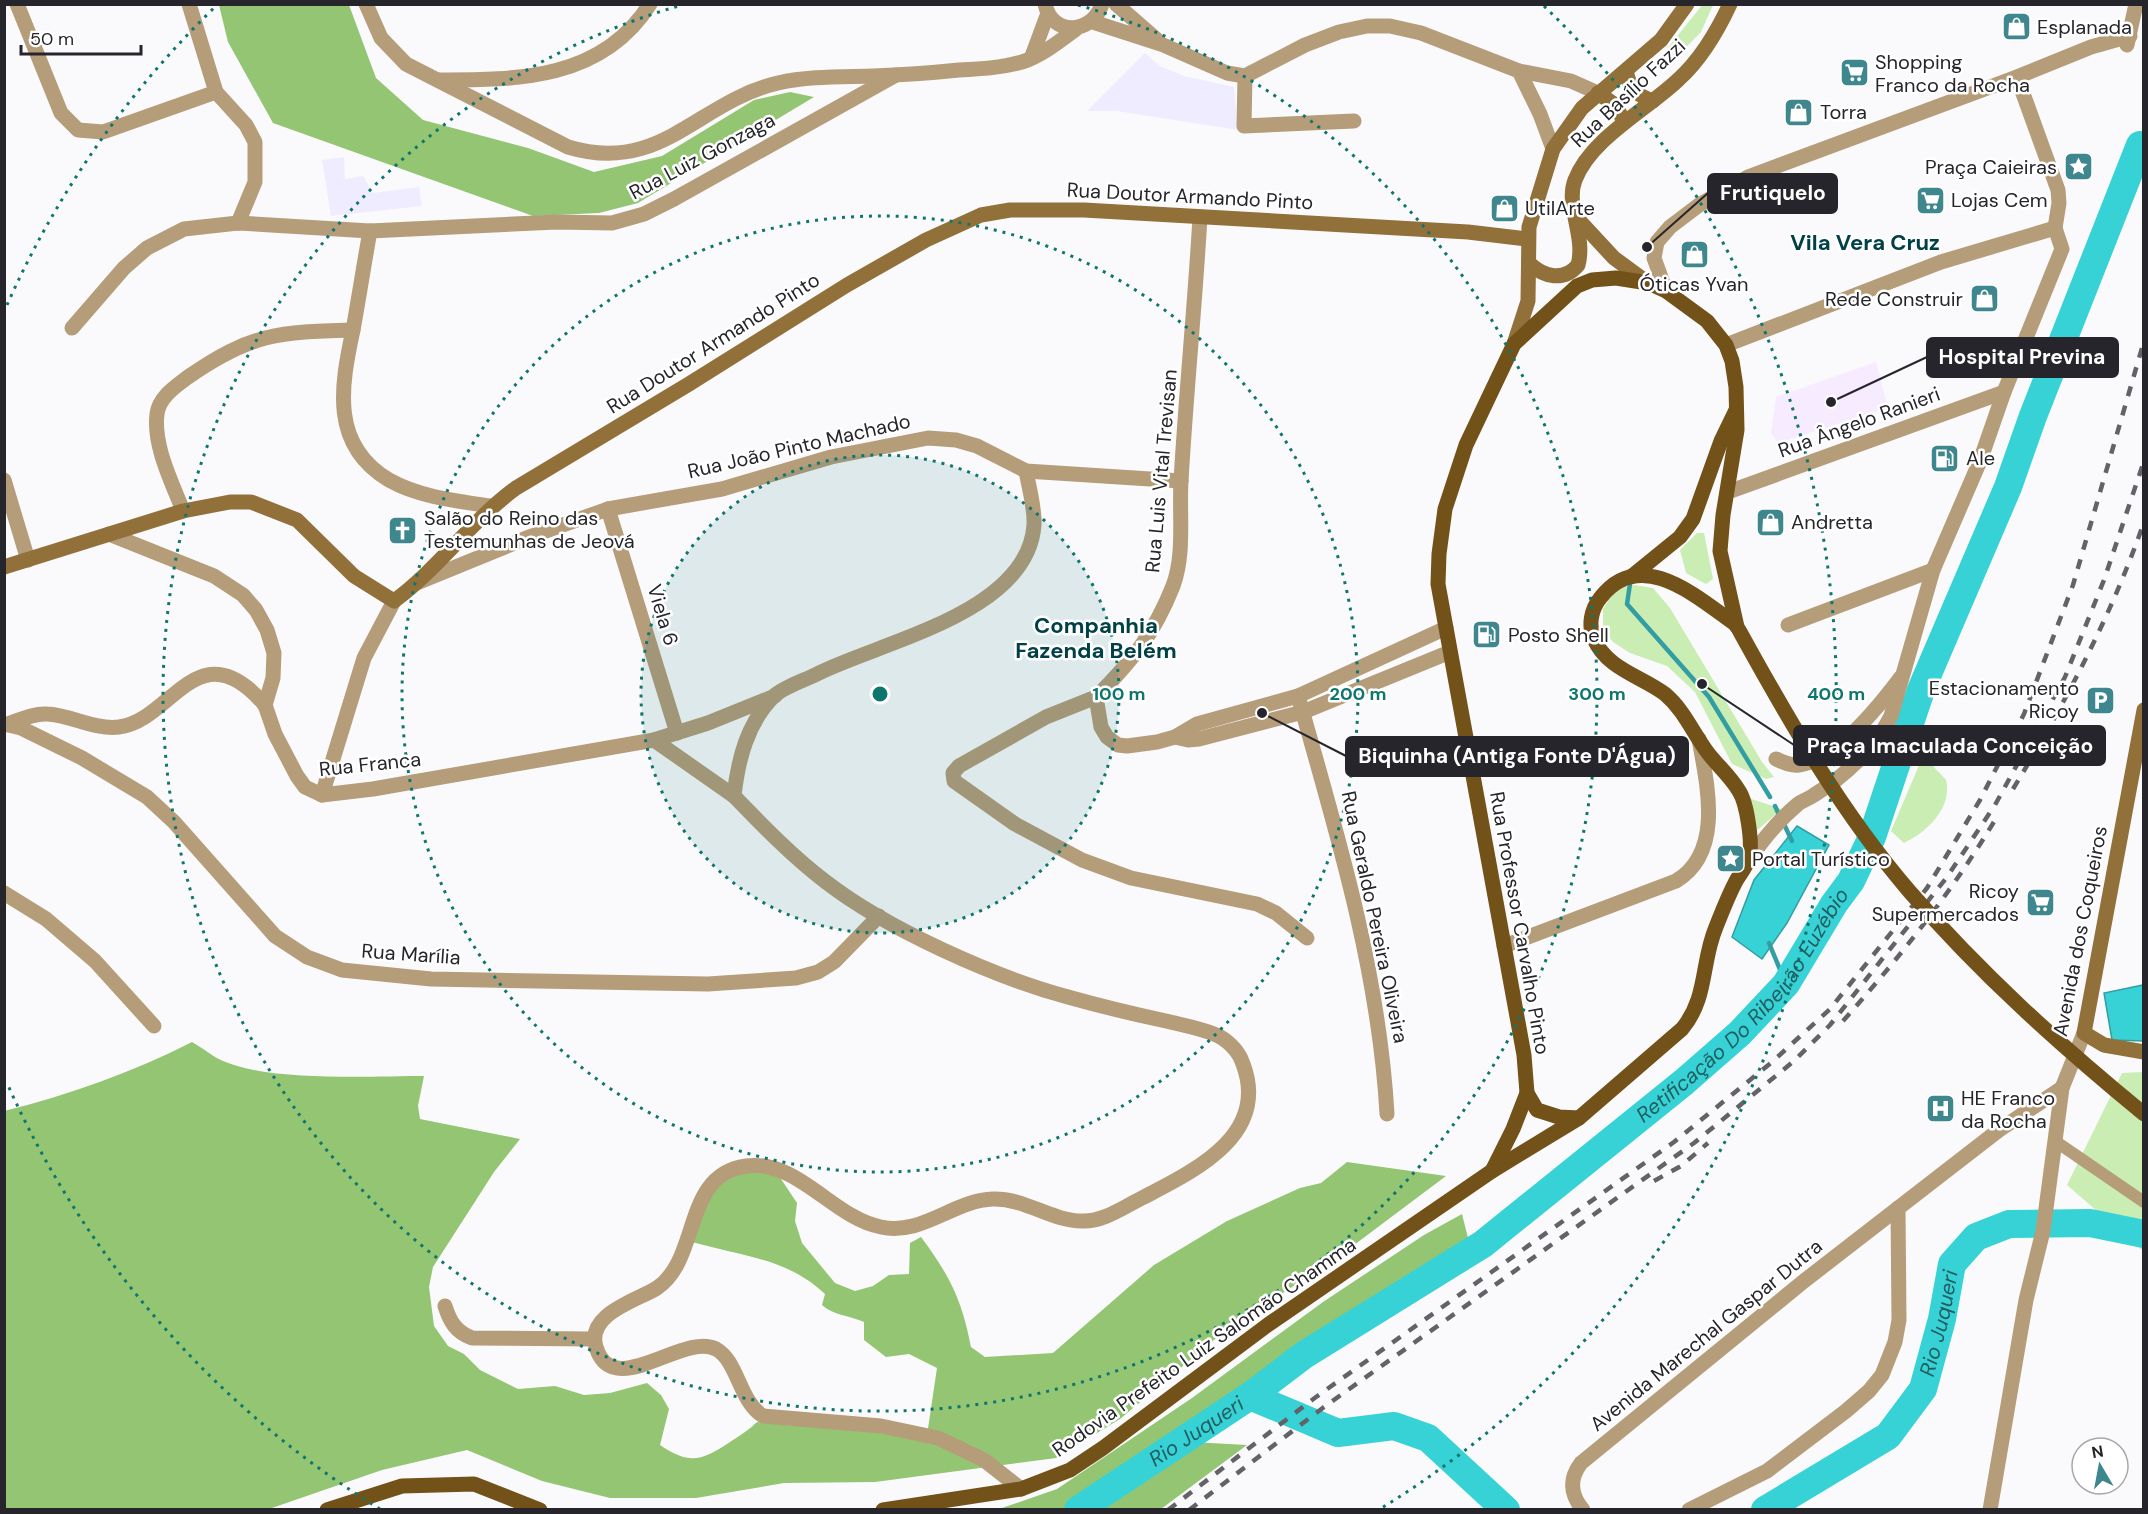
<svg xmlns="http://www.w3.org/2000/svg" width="2148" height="1514" font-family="'DM Sans',sans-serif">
  <rect width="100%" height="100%" fill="#fafafd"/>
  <!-- built -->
  <g fill="#f0ecff">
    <path d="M1145,53L1160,66L1184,76L1234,87L1238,130L1117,111H1087Z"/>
    <path d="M344,157L345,179L363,176L373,193L419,187L422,206L331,216L322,160Z"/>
  </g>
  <!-- medical -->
  <path fill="#f7ebff" d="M1876,362L1888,408L1778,443L1771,433L1776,397Z"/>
  <!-- green -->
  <g fill="#c9edb3">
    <path d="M1703,4L1713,5L1701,32L1662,72L1658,69V60Z"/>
    <path d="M1697,533H1704L1713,579L1706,584L1686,573L1680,550Z"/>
    <path d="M1634,585L1653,588L1670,608L1762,762L1774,777L1766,779L1732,764L1695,692L1667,666L1630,653L1613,642L1603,629V609L1617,588Z"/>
    <path d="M1926,749C1928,765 1936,768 1946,780C1953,808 1926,833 1904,843L1891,831Z"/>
    <path d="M1745,797L1782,809L1755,832Z"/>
    <path d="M2143,1072V1251L2067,1185L2122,1073Z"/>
  </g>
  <!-- forest -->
  <g fill="#93c572">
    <path d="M219,5H349L376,78L423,120L528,148L594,172L662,156L754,100L790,92L814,97L638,203L599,213L533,216L273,123L228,42Z"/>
    <path d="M192,1042C203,1048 213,1057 223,1061C271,1082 371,1076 424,1076L418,1106L420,1119L520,1139L494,1172L433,1267L429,1287L434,1326L448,1346L464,1354L480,1370L518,1389L555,1386L584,1395L610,1393L647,1383L661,1395L669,1409L660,1445C690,1465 701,1461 730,1442C739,1436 749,1430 757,1422L795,1426H844L926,1442L937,1368L909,1354L886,1357L864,1340V1322C851,1316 832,1315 822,1305L825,1294C787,1258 741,1256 692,1242L712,1187L745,1170L779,1176L797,1203L795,1221L802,1243L835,1283L855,1291L873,1286L889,1275L909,1274L910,1243L921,1237C950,1276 962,1300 971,1347L985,1357L1053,1353L1154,1265L1227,1221L1300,1188L1321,1183L1347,1162L1446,1176L1342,1254L1221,1334L1120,1419L1056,1458L875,1482L784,1483L696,1498H610L542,1481L467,1450L382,1470L269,1509L5,1510L4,1111C69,1095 133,1072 192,1042Z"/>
    <path d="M1462,1214L1470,1246L1300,1351L1242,1395L1187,1432L1192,1442L1247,1445L1161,1509H999L1057,1489L1192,1398L1323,1302L1424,1235Z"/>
  </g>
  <!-- water -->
  <g fill="#37d2d6" stroke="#329ea3" stroke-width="1.5">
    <path d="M1797,826L1829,845L1787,923L1762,959L1732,937L1754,880Z"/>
    <path d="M2143,985V1041L2112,1040L2104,993Z"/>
  </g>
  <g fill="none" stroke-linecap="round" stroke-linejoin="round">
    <!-- stream -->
    <g stroke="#329ea3" stroke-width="4.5">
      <path d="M1630,584L1627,604L1709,697L1770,797"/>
      <path d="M1775,806L1780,817"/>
      <path d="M1783,822L1792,841"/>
      <path d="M1769,943L1786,984"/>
    </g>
    <!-- river -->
    <g stroke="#37d2d6" stroke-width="28">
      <path d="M1250,1396L1338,1433L1394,1426L1428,1438L1506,1510"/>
      <path id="s1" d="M1078,1510L1250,1396L1304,1355L1483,1244L1684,1082L1740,1033L1786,984L1834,904L1851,881L1872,837L1921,690L2008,487L2033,416L2140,145"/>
      <path id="s2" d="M1765,1510L1888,1436L1923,1389L1942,1319L1952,1264L1976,1237L2009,1224L2090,1223L2144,1234"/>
    </g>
    <!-- pedestrian -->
    <path stroke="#b59d7a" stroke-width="12" d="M2055,1141L2144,1202"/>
    <!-- minor -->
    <g stroke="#b59d7a" stroke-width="15">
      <path d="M17,4L61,113L78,130L103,132L216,92"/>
      <path d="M189,4L216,92L246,125L255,142V182L238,223"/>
      <path d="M366,4L381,38L406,64L568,147C661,175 697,102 778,83C809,76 841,77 873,76C902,75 930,73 959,70C980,69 1001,68 1022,62C1041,56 1060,41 1076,29"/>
      <path d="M1045,4C1052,37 1093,34 1102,4"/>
      <path d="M1116,4L1157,40"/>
      <path d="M1093,22L1161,44L1227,73L1245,76L1305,45L1339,32L1367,26H1390L1421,33L1519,71L1571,81L1598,93"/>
      <path d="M2127,45L2136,4"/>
      <path d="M1032,56L1048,13"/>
      <path d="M1519,71L1540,114L1553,149"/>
      <path d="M1245,76L1244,126L1354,121"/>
      <path d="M2017,77L2091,47L2130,36"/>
      <path d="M438,80C518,80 602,80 650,4"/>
      <path d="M1200,217C1195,305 1186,393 1181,481C1179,515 1185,554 1173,586C1154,634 1132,661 1096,697L1101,727L1107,737L1118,745L1127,746L1157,742L1175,737L1197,724L1298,696L1446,628"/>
      <path d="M370,231C364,264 359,297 353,330C341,386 330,445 389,480C419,497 457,501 490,506"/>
      <path d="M72,328L124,268L147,248L184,229L238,223L370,231L557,222L612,223L644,214L674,199L896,75"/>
      <path d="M4,480L28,560"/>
      <path d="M1728,492L2004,392"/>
      <path d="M608,509L677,733"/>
      <path d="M183,511C172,482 153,446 157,414C159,397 176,386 188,377C251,333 279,332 353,330"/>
      <path d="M109,534L214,576L243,595L256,610L267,630L274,653L273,678L265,705L275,734L297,776L305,787L322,795L373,789L654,740L708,723L775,696"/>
      <path d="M419,582L529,537L608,509L722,489L831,457L928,438L956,440L977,446L1026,471L1181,481"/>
      <path d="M1788,625L1933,570"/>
      <path d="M1298,696C1337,833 1379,971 1387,1114"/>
      <path d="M1096,697L1046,717L959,766L953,773L954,781L1015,824L1082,860L1131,878L1257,904L1276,913L1307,938"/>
      <path d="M4,724L21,728L82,758L147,797L174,822L275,936L307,957L342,970L431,979L708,984L796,978L818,972L834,962L879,916"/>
      <path d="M7,724C19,720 34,713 47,714C71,715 94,730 119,727C172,721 198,627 265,705"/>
      <path d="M1175,737L1188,740L1199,739L1303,712L1450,652"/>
      <path d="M654,740L734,796"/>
      <path d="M1776,759C1783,762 1790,766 1799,765C1836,760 1880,705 1901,677"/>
      <path d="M322,795L364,658L394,601"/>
      <path d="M4,893L46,919L95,961L154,1026"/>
      <path d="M1504,946L1676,881C1724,852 1707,785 1699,739"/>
      <path d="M445,1306C450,1322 456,1332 472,1338L594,1339"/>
      <path d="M1021,1489L984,1460L938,1438L881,1426L763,1416C739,1401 738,1361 716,1349C683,1332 613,1402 596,1347C586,1314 636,1301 657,1288C701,1258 682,1175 746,1166C798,1159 833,1218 881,1227C922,1236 954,1200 993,1199C1025,1198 1051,1221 1082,1221C1104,1222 1125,1206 1144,1197C1194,1171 1270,1135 1243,1064C1239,1051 1227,1039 1214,1034C1199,1028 1182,1025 1166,1021C1133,1014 1100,1006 1068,997C994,977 887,929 826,882C793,857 763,826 734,796C738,760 747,723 774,696C785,686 806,680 819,673C884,641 1028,612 1034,525C1035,508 1029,488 1026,471"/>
      <path d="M1583,1510C1570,1494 1569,1479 1581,1463L1804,1281L1999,1130L2062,1088"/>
      <path d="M1689,1510L1767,1471L1846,1411L1869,1391L1882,1375L1895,1342L1899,1320L1898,1208"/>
      <path d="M1990,1510L2026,1300L2043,1231L2062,1088L2084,1033"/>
    </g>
    <!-- tertiary -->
    <g stroke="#b59d7a" stroke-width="15">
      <path d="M1666,291L1654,258L1657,242L1670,227L1699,205L1748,177L2017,77L2058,190L2059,203L2055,228"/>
      <path d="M1726,345L1941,262L2055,228"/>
      <path d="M1749,860C1763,839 1779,820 1798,804C1803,800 1809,799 1814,795C1845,776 1875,748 1891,716L1933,570L1980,461L2004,392L2062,249L2055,228"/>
    </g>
    <!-- secondary -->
    <g stroke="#92703a" stroke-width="15">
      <path d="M1626,71C1630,89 1636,95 1653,101"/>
      <path d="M1598,93L1615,105L1624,121"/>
      <path d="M1576,217L1614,258L1648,283"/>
      <path d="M1530,264C1544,277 1564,282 1578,265C1586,236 1565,205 1575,180C1591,138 1648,109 1679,79C1701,59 1717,32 1730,4"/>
      <path d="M1514,344L1528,301L1529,227L1553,149L1582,108L1661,40L1687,4"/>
      <path d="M4,567L183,511L230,502H251L297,520L354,576L394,601C439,568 471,521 516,488L689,384L847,285L926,240L981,215L1010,210H1084L1468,232L1527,239"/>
      <path d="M2144,710L2084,1033L2104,1045L2144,1052"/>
    </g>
    <!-- primary -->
    <g stroke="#735219" stroke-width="15">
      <path d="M1632,576L1680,537L1693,519L1721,441L1736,410"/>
      <path d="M1527,1093L1537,1110L1559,1117L1579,1118"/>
      <path d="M1492,1171L1513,1129L1527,1093L1524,1055L1438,584L1439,554L1445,509L1466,445L1514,344L1577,286L1592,280L1616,278L1648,283L1666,291L1707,321L1726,345L1732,361L1736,387L1737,430L1723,515L1720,551L1737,627"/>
      <path d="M327,1510L402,1486L474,1484L540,1510"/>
      <path d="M883,1510L1021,1489L1070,1470L1103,1448L1269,1324L1492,1171L1579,1118L1682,1029C1708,998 1701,962 1716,927C1722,912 1728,896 1736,881C1740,874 1747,866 1749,858C1753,844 1747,803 1739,791C1731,777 1718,766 1708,753C1693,733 1684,710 1665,694C1641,676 1607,669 1594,639C1588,625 1591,609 1601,597C1641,546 1698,598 1735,624"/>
    </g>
    <!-- rail -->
    <g stroke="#636267" stroke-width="4.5" stroke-dasharray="10 10" stroke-linecap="butt">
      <path d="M2013,789C2065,703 2111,617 2144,522"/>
      <path d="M1843,1021C1899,958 1952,892 1995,820"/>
      <path d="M1654,1181L1681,1166L1708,1143"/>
      <path d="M1168,1510L1316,1397L1674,1142L1772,1062L1830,1009L1927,888L1980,800L2024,714L2073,585L2144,341"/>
      <path d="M1189,1510L1324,1407L1694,1143L1794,1061L1830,1025L1947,877L1995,805L2065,677L2104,580L2144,461"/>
    </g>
    <!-- primary-bridge -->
    <path stroke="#735219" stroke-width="15" d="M1739,630C1789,721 1842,813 1910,892C1981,974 2060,1045 2144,1114"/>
  </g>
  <!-- distance rings -->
  <circle cx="880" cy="694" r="239" fill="#0f766e" fill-opacity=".12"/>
  <g fill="none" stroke="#0f766e" stroke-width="3" stroke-dasharray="3 6">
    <circle cx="880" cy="694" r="239"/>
    <circle cx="880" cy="694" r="478"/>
    <path d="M1078 5A717 717 0 1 1 682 5"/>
    <path d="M380 1509A956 956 0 0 1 7 1083M7 305A956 956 0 0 1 216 6M1544 6A956 956 0 0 1 1380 1509"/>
  </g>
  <!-- icons -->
  <defs>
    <symbol id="shop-square" viewBox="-11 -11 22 22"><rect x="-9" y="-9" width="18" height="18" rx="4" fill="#3f878e" stroke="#fff"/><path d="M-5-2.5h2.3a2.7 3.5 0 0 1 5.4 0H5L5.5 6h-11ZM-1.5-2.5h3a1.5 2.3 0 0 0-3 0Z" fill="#fff"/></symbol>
    <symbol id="supermarket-square" viewBox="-11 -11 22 22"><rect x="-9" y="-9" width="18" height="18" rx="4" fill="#3f878e" stroke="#fff"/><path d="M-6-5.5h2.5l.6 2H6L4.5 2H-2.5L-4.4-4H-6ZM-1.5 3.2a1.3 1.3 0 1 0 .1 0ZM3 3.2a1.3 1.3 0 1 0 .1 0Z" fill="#fff"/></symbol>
    <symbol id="sight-square" viewBox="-11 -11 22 22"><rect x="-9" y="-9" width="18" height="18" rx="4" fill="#3f878e" stroke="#fff"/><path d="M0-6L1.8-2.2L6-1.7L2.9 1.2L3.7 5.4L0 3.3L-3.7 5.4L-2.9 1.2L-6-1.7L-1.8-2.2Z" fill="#fff"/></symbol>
    <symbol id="fuel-square" viewBox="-11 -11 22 22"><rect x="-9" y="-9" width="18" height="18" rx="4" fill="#3f878e" stroke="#fff"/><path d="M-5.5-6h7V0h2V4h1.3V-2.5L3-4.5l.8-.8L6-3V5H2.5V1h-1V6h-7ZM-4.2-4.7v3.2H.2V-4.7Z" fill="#fff"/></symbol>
    <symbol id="church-square" viewBox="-11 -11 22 22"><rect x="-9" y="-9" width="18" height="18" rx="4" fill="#3f878e" stroke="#fff"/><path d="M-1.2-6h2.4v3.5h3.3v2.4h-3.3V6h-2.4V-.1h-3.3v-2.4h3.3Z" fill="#fff"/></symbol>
    <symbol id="parking-square" viewBox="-11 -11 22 22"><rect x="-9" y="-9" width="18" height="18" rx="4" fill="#3f878e" stroke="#fff"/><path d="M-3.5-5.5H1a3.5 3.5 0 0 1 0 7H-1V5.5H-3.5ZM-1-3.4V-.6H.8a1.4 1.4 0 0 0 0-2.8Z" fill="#fff"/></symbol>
    <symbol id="hospital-square" viewBox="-11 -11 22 22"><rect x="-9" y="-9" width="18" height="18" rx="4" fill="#3f878e" stroke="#fff"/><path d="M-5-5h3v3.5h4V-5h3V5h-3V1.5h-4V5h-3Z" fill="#fff"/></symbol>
  </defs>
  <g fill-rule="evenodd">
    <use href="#shop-square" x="2000" y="10" width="33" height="33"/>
    <use href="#supermarket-square" x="1838" y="56" width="33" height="33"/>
    <use href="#shop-square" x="1782" y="96" width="33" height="33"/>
    <use href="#sight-square" x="2062" y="150" width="33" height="33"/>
    <use href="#supermarket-square" x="1914" y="184" width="33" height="33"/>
    <use href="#shop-square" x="1488" y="192" width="33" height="33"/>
    <use href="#shop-square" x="1678" y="238" width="33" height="33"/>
    <use href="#shop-square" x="1968" y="282" width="33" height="33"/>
    <use href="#fuel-square" x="1928" y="442" width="33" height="33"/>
    <use href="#shop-square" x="1754" y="506" width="33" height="33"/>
    <use href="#church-square" x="386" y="514" width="33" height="33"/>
    <use href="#fuel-square" x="1470" y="618" width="33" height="33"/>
    <use href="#parking-square" x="2084" y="684" width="33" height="33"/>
    <use href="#sight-square" x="1714" y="842" width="33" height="33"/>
    <use href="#supermarket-square" x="2024" y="886" width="33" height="33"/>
    <use href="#hospital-square" x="1924" y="1092" width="33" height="33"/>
  </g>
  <g text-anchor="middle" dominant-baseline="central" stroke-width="5" stroke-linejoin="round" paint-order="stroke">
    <!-- poi labels -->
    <g font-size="20" fill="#26252b" stroke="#fff" text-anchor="start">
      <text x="2037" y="27">Esplanada</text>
      <text x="1875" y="62">Shopping<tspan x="1875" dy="23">Franco da Rocha</tspan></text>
      <text x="1820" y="112">Torra</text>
      <text x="2057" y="167" text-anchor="end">Praça Caieiras</text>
      <text x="1951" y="200">Lojas Cem</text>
      <text x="1525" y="208">UtilArte</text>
      <text x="1694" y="284" text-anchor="middle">Óticas Yvan</text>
      <text x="1963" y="299" text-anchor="end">Rede Construir</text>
      <text x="1966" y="458">Ale</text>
      <text x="424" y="518">Salão do Reino das<tspan x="424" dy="23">Testemunhas de Jeová</tspan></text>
      <text x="1791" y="522">Andretta</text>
      <text x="1508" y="635">Posto Shell</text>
      <text x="2079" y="688" text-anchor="end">Estacionamento<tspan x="2079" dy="23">Ricoy</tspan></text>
      <text x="1752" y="859">Portal Turístico</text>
      <text x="2019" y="891" text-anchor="end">Ricoy<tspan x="2019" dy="23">Supermercados</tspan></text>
      <text x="1961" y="1098">HE Franco<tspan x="1961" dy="23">da Rocha</tspan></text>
    </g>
    <!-- street labels -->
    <g font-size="20" fill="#26252b" stroke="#fff">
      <text transform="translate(1628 93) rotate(-43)">Rua Basílio Fazzi</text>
      <text transform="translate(702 156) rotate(-28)">Rua Luiz Gonzaga</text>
      <text transform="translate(1190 196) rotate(3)">Rua Doutor Armando Pinto</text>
      <text transform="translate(713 343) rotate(-32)">Rua Doutor Armando Pinto</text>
      <text transform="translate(1859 422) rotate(-20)">Rua Ângelo Ranieri</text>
      <text transform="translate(799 446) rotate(-13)">Rua João Pinto Machado</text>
      <text transform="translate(1161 471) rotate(-85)">Rua Luis Vital Trevisan</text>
      <text transform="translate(663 615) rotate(73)">Viela 6</text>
      <text transform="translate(370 764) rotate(-6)">Rua Franca</text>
      <text transform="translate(1375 917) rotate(78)">Rua Geraldo Pereira Oliveira</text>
      <text transform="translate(1520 923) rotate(80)">Rua Professor Carvalho Pinto</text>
      <text transform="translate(2080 931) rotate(-79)">Avenida dos Coqueiros</text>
      <text transform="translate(411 954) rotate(4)">Rua Marília</text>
      <text transform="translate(1706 1335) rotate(-39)">Avenida Marechal Gaspar Dutra</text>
      <text transform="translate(1204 1347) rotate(-35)">Rodovia Prefeito Luiz Salomão Chamma</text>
    </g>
    <!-- water labels -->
    <g font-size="21" font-style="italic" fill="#225e60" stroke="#fff">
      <text stroke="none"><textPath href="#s1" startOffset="840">Retificação Do Ribeirão Euzébio</textPath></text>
      <text stroke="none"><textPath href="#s2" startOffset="270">Rio Juqueri</textPath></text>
      <text stroke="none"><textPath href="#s1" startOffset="142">Rio Juqueri</textPath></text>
    </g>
    <!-- quarter labels -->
    <g font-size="22" font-weight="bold" fill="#004147" stroke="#fff">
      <text x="1865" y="242">Vila Vera Cruz</text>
      <text x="1096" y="625">Companhia<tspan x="1096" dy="25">Fazenda Belém</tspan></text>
    </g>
  </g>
  <circle cx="880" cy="694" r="9" fill="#0f766e" stroke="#fff" stroke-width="3"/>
  <g font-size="18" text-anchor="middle" font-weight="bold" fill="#0f766e" stroke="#fff" stroke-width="5" stroke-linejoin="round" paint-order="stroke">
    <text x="1119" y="700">100 m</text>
    <text x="1358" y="700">200 m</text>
    <text x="1597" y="700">300 m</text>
    <text x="1836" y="700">400 m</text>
  </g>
  <!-- callouts -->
  <path fill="none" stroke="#26252b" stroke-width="2" d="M1647 247L1708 193M1831 402L1927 357M1702 684L1794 745M1262 713L1346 756"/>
  <g fill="#26252b" stroke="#fff" stroke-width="2">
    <circle cx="1647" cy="247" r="6"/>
    <circle cx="1831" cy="402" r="6"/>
    <circle cx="1702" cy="684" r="6"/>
    <circle cx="1262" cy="713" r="6"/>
  </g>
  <g fill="#26252b" stroke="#26252b" stroke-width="2">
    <rect x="1708" y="174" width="129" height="39" rx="6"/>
    <rect x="1927" y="338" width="191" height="39" rx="6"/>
    <rect x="1794" y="726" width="311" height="39" rx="6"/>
    <rect x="1346" y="737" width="342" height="39" rx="6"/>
  </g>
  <g font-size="21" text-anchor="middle" font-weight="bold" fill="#fff">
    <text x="1773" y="200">Frutiquelo</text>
    <text x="2022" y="364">Hospital Previna</text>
    <text x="1950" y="753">Praça Imaculada Conceição</text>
    <text x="1517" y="763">Biquinha (Antiga Fonte D'Água)</text>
  </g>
  <!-- border -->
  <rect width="2148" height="1514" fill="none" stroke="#26252b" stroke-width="12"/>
  <!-- north arrow -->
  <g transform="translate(2100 1466) rotate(350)"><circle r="28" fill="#ffffff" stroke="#a8a8aa" stroke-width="1.5"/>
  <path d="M0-4.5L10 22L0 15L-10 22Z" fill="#3f878e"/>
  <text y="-9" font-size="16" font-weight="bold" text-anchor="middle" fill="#26252b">N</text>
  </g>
  <!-- scale -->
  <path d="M21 45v9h120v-9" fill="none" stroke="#26252b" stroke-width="3"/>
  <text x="30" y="45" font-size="18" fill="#26252b" stroke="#ffffff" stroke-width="4.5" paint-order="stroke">50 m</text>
</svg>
